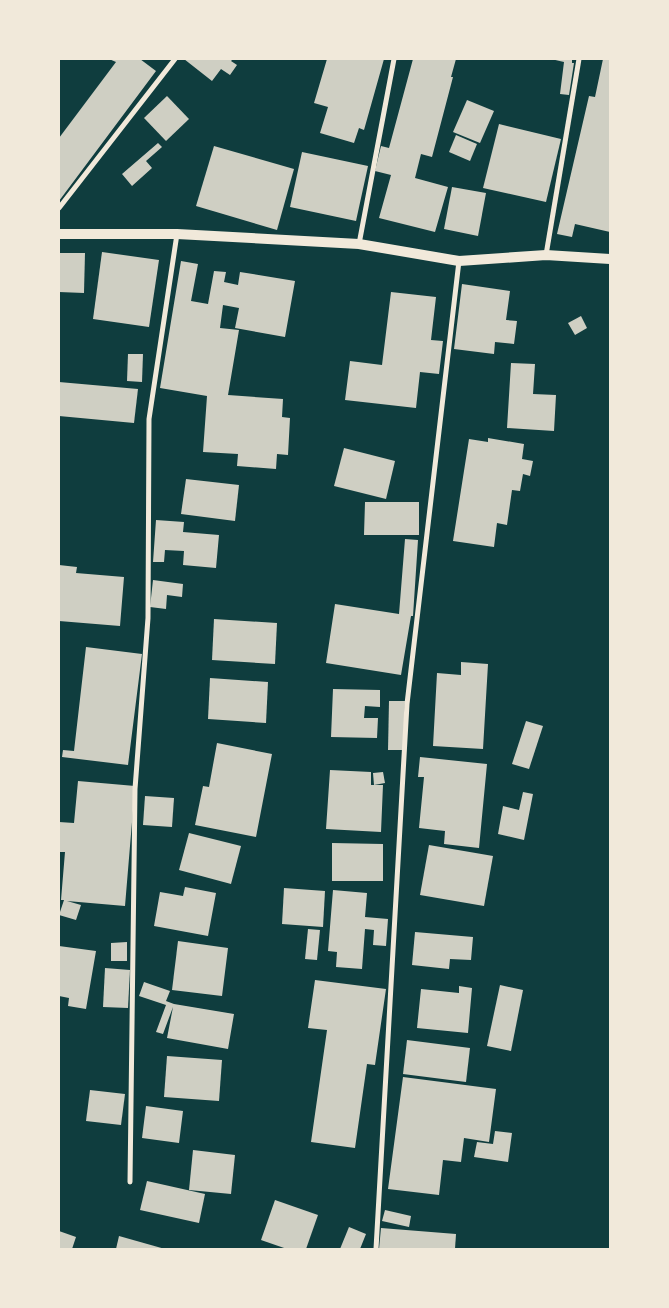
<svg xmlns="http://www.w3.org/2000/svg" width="669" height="1308" font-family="Cabin,sans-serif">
  <rect width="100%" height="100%" fill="#0f3d3e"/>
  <!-- building -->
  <g fill="#cfcfc3">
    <path d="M109,59H140L156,71L59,201V138L116,62Z"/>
    <path d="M184,59H233L231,61L237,65L230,75L221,69L212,81Z"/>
    <path d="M327,59H384L364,130L359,128L354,143L320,133L328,107L314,103Z"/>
    <path d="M413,59H456L451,77H453L432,157L421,154L415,178L448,187L435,232L379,218L391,175L375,171L381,146L389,148Z"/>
    <path d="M551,59H572V63H574L569,95L560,94L564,62Z"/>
    <path d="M603,59H610V232L575,224L572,237L557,234L589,96L595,97Z"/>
    <path d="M167,96L189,119L166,141L144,118Z"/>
    <path d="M467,100L494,111L480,143L453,132Z"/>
    <path d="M499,124L561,139L546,202L483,188Z"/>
    <path d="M456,135L477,144L470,161L449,152Z"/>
    <path d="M158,143L162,147L146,161L152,168L132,186L122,174Z"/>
    <path d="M214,146L294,169L277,230L196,206Z"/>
    <path d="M302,152L368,166L356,221L290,207Z"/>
    <path d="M452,187L486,193L478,236L444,229Z"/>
    <path d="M102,252L159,260L149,327L93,319Z"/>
    <path d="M59,253H85L84,293L59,292Z"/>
    <path d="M181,261L198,264L191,301L208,304L214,271L226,272L224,282L238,285L240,272L295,281L285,337L235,328L239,308L223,305L220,328L239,330L228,395L283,399L282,417L290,418L288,455L277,454L276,469L237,466L238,454L203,452L207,396L160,388Z"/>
    <path d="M462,284L510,291L506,320L517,321L514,344L495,342L494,354L454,349Z"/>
    <path d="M391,292L436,297L431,340L443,341L439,374L420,372L416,408L345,400L350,361L382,365Z"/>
    <path d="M581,316L587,328L575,335L568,323Z"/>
    <path d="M128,354H143L142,382L127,381Z"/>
    <path d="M511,363L535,364L533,394L556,395L554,431L507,428Z"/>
    <path d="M59,382L138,389L134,423L59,416Z"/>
    <path d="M488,438L524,444L522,459L533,461L530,476L523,474L520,491L512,490L507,525L497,523L494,547L453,541L469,439L488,442Z"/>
    <path d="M344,448L395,461L386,499L334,486Z"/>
    <path d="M186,479L239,485L235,521L181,514Z"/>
    <path d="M365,502H419V535H364Z"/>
    <path d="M156,520L184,522L183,532L219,535L216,568L183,565L184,551L165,550L164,562H153Z"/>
    <path d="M405,539L418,540L413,616H411L401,675L326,663L335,604L399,614Z"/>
    <path d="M59,565L77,567L76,573L124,577L120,626L59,621Z"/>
    <path d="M153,580L183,584L182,597L167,595L166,609L150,607Z"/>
    <path d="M214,619L277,623L275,664L212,660Z"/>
    <path d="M86,647L142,654L128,765L62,757L63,750L74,751Z"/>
    <path d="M461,662L488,664L483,749L433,746L437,673L461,675Z"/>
    <path d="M210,678L268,682L266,723L208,719Z"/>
    <path d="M333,689L380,690V707L365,706L364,718H378L377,738L331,737Z"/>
    <path d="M389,701H405L403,750H388Z"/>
    <path d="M526,721L543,726L529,769L512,764Z"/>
    <path d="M217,743L272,754L256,837L195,825L203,786L209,787Z"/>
    <path d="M420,757L487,764L479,848L444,844L445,831L419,828L424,777H418Z"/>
    <path d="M330,770L371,772V785H383L381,832L326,829Z"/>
    <path d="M383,772L385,783L374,785L373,773Z"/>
    <path d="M78,781L135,786L125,906L67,901L81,905L76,920L59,915L64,900H61L65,852H59V822L74,823Z"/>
    <path d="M523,792L533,794L524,840L498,834L503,806L519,810Z"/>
    <path d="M145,796L174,798L172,827L143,825Z"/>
    <path d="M189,833L241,846L231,884L179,870Z"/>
    <path d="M332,843L383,844V881H332Z"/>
    <path d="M429,845L493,856L484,906L420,895Z"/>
    <path d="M185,887L216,893L208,936L154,926L160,892L183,896Z"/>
    <path d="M284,888L325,891L323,927L282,924Z"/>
    <path d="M333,890L367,893L365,917L388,919L386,946L373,945L374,930L365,929L362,969L336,967L337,952L328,951Z"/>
    <path d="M308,929L320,930L317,960L305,959Z"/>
    <path d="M415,932L473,937L471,960L450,959L449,969L412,965Z"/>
    <path d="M178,941L228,948L222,996L172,990Z"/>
    <path d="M127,942V961H111V943Z"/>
    <path d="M59,946L96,951L86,1009L68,1006L69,998L59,996Z"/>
    <path d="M105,968L130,970L128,1008L103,1007Z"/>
    <path d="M315,980L386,989L375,1065L367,1064L355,1148L311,1142L327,1030L308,1028Z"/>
    <path d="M144,982L170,991L166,1001L174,1004L234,1014L228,1049L167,1038L173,1007L163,1034L156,1032L166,1005L139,996Z"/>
    <path d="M500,985L523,990L511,1051L487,1046Z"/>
    <path d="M459,986L472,988L468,1033L417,1028L421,989L459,993Z"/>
    <path d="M407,1040L470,1048L466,1082L403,1074Z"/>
    <path d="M167,1056L222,1060L219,1101L164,1097Z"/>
    <path d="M403,1077L496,1089L489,1142L464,1138L461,1162L443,1160L439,1195L388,1189Z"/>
    <path d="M90,1090L125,1094L121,1125L86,1121Z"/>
    <path d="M146,1106L183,1111L179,1143L142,1138Z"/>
    <path d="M495,1131L512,1133L508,1162L474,1157L477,1142L493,1144Z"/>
    <path d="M193,1150L235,1155L231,1194L189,1190Z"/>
    <path d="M147,1181L205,1194L199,1223L140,1210Z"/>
    <path d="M275,1200L318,1215L306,1249H287L261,1240Z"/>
    <path d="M385,1210L411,1216L409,1227L382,1221Z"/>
    <path d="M349,1227L366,1234L360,1249H340Z"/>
    <path d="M381,1228L456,1234L455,1249H379Z"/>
    <path d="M59,1231L76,1237L72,1249H59Z"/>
    <path d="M119,1236L165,1249H116Z"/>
  </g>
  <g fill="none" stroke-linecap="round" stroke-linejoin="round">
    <!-- minor -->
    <g stroke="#f1e9da" stroke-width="5">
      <path d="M59,208L175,59"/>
      <path d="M359,244L394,59"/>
      <path d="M546,255L579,59"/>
      <path d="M130,1182L135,789L148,618L149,419L177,234"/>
      <path d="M376,1249L407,704L459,261"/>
    </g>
    <!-- secondary -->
    <path stroke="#f1e9da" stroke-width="10" d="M59,234H177L359,244L459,261L546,255L610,259"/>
  </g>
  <!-- border -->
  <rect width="669" height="1308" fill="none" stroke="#f1e9da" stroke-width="120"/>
</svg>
